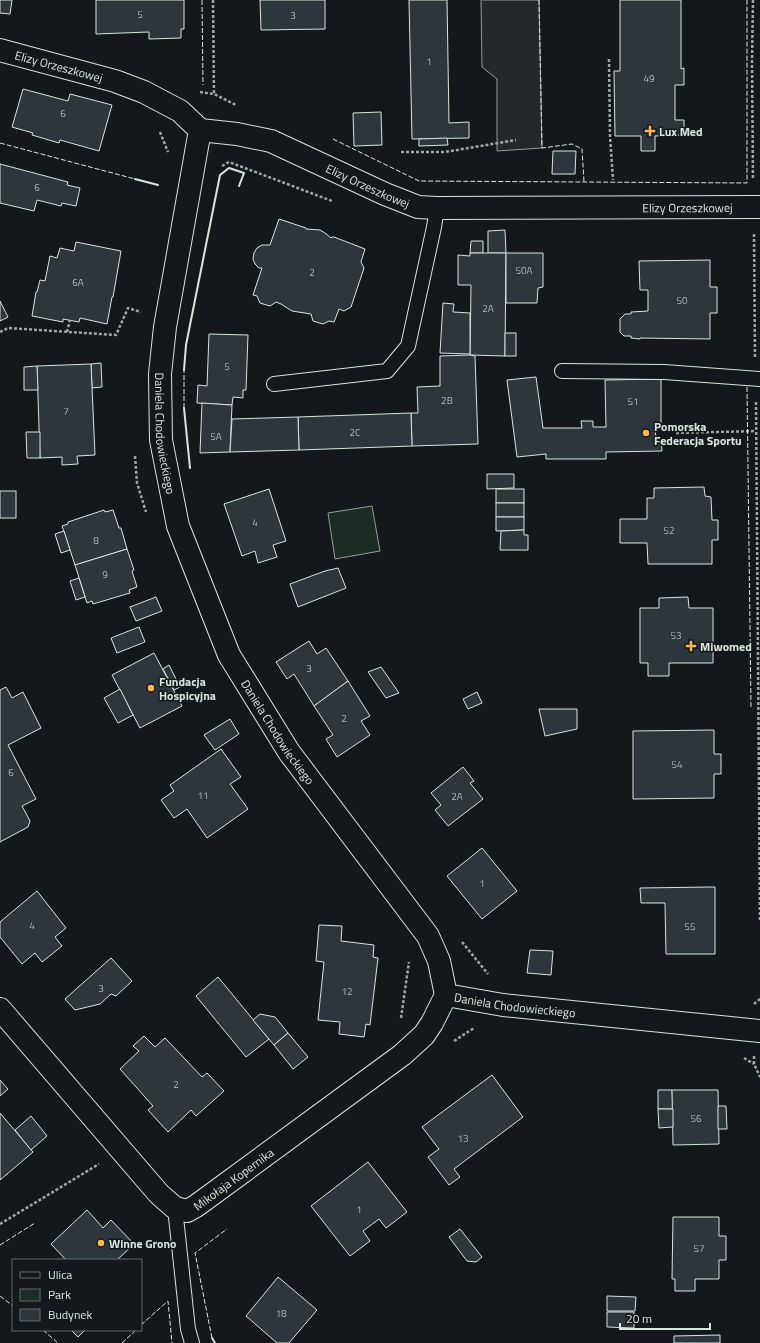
<svg xmlns="http://www.w3.org/2000/svg" width="760" height="1343" font-family="'Titillium Web',sans-serif">
  <rect width="100%" height="100%" fill="#14181c"/>
  <!-- green -->
  <path fill="#1a2d24" stroke="#939e99" d="M372,506L380,551L335,559L328,513Z"/>
  <!-- parking -->
  <path fill="#24282b" stroke="#939e99" d="M481,0H539L542,148L497,151V79L482,67Z"/>
  <!-- building -->
  <g fill="#2c363c" stroke="#d8e6dc">
    <path d="M0,0H12L10,14L0,13Z"/>
    <path d="M96,0H184V29H181V38L149,39V32L96,34Z"/>
    <path d="M260,0H325V29L261,30Z"/>
    <path d="M409,0H447L449,123L469,122V138L412,139Z"/>
    <path d="M620,0H681V69L684,68V85H675V120H684V135L655,136V151H641V136H615L614,71H620Z"/>
    <path d="M23,89L68,101L70,94L112,105L99,151L60,140L59,143L32,135L33,133L12,127Z"/>
    <path d="M381,112L382,145L354,146L353,113Z"/>
    <path d="M447,138L448,145L419,146V139Z"/>
    <path d="M553,151H576L575,174H552Z"/>
    <path d="M0,164L68,182L67,185L80,188L76,206L62,203L61,206L37,200L34,211L0,203Z"/>
    <path d="M279,219L306,228V229L320,230L325,233L331,238L332,237H334L365,249L361,262L364,268L351,307L344,311L339,309L334,322L329,321L323,324L313,321L311,314L292,311L281,304L276,302L270,306L260,303L257,296L253,295L262,268H259L255,264L253,259L254,253L257,248L262,245H270Z"/>
    <path d="M505,230L506,253H488V231Z"/>
    <path d="M471,241H483V253H470Z"/>
    <path d="M76,242L121,251L113,297H112L107,324L80,318L79,322L63,319V322L32,316L36,292H37L40,280L45,281L50,256L57,258L60,248L74,251Z"/>
    <path d="M470,253H506L505,356L470,355L471,285H458V255L470,256Z"/>
    <path d="M506,253H543V287L538,288L537,303H506Z"/>
    <path d="M710,260V287H717V313H710V339L640,338V339L631,338V336H624L620,332V319L625,314H631V312L648,311V290H640L639,261Z"/>
    <path d="M0,301L8,317L0,321Z"/>
    <path d="M443,303L454,304L453,312L470,313V354L440,353Z"/>
    <rect x="505" y="333" width="11" height="23"/>
    <path d="M209,334L248,335L246,390H243V398L233,397L232,405L197,403L198,385L207,386Z"/>
    <path d="M470,355L475,356L478,444L412,446L411,413H418L417,387L440,386V356Z"/>
    <path d="M101,363L102,387L92,388L91,364Z"/>
    <path d="M91,364L95,455L77,456L78,464L62,465V457L40,458L37,366Z"/>
    <path d="M37,366L38,390H24V367Z"/>
    <path d="M536,377L543,428H582L581,421H593V427H606L605,380L661,379V427L655,428L656,438H661L662,451L606,452V459H546V454L517,457L507,380Z"/>
    <path d="M202,403L232,405L230,452L200,453Z"/>
    <path d="M411,413L412,446L299,450L298,417Z"/>
    <path d="M298,417L299,450L230,452L232,419Z"/>
    <path d="M26,432H40V458H27Z"/>
    <path d="M487,474H514V488L487,489Z"/>
    <path d="M704,487L705,496L711,497L712,520H718V540H712V564H648L647,543H620V519H647V498H654V488Z"/>
    <path d="M269,489L286,541L273,545L277,557L258,563L255,551L242,556L224,504Z"/>
    <rect x="496" y="489" width="28" height="14"/>
    <rect x="0" y="491" width="16" height="27"/>
    <rect x="496" y="503" width="28" height="14"/>
    <path d="M104,510L105,512L113,510L119,528H121L127,549L75,565L62,526L68,524V522Z"/>
    <path d="M496,517H524V530L496,531Z"/>
    <path d="M524,530V535H528V550H500L501,531Z"/>
    <path d="M64,531L70,550L61,553L55,534Z"/>
    <path d="M127,549L134,570L132,571L137,587L129,590L130,593L93,604L92,601L87,603L75,565Z"/>
    <path d="M338,568L346,588L298,607L290,584L325,571Z"/>
    <path d="M79,578L85,597L76,600L70,581Z"/>
    <path d="M156,597L162,611L136,621L130,607Z"/>
    <path d="M688,597L689,608H713V663H669V676H648V663H640V608H659V598Z"/>
    <path d="M139,627L145,642L117,653L111,638Z"/>
    <path d="M309,641L317,654L326,648L348,681L314,706L294,674L287,679L276,662Z"/>
    <path d="M154,653L182,706L140,728L112,675Z"/>
    <path d="M169,665L180,687L174,690L163,669Z"/>
    <path d="M381,667L399,693L386,698L368,672Z"/>
    <path d="M348,681L370,716L361,721L370,735L337,757L326,739L333,735L314,706Z"/>
    <path d="M6,687L12,698L23,692L41,728L8,745L36,799L22,806L30,821L28,827L0,842V690Z"/>
    <path d="M120,689L133,715L118,723L104,698Z"/>
    <path d="M477,692L482,703L468,709L463,699Z"/>
    <path d="M539,709H577V729L545,736Z"/>
    <path d="M230,719L239,734L215,750L204,735Z"/>
    <path d="M714,730V754H721V774H714V798L633,799V731Z"/>
    <path d="M221,749L241,777L230,784L248,809L207,838L187,809L174,818L161,800L174,791L170,785Z"/>
    <path d="M463,767L474,781L470,783L483,799L448,826L435,810L441,805L431,793Z"/>
    <path d="M482,848L517,891L482,919L447,876Z"/>
    <path d="M710,887H715V954H666L665,903H641L640,888Z"/>
    <path d="M37,891L66,928L55,937L62,946L42,962L35,953L22,964L0,937V922Z"/>
    <path d="M319,925L342,926L341,941L374,945L373,957L378,958L370,1025L366,1024L364,1037L339,1034L340,1022L318,1020L324,962L316,961Z"/>
    <path d="M530,950L553,951L551,975L527,973Z"/>
    <path d="M111,958L132,981L116,996L111,994L100,1004L75,1010L65,999Z"/>
    <path d="M218,977L269,1039L246,1057L196,996Z"/>
    <path d="M260,1014L275,1017L288,1033L274,1045L253,1020Z"/>
    <path d="M288,1033L308,1057L293,1069L274,1045Z"/>
    <path d="M144,1036L155,1047L165,1038L202,1077L207,1073L224,1091L196,1116L191,1110L168,1132L148,1110L153,1106L120,1069L139,1051L133,1046Z"/>
    <path d="M492,1075L523,1117L454,1169L460,1177L449,1185L428,1157L439,1149L422,1127Z"/>
    <path d="M0,1080L8,1089L0,1096Z"/>
    <path d="M658,1090H672L673,1109H658Z"/>
    <path d="M672,1090H718L719,1144L673,1145Z"/>
    <path d="M718,1106H726L727,1129H718Z"/>
    <path d="M658,1109H673V1127L659,1128Z"/>
    <path d="M0,1113L33,1152L0,1180Z"/>
    <path d="M31,1116L47,1136L31,1150L15,1130Z"/>
    <path d="M368,1162L407,1212L386,1228L379,1219L363,1231L370,1241L350,1256L311,1206Z"/>
    <path d="M87,1210L103,1228L111,1220L134,1244L117,1260H66L51,1244Z"/>
    <path d="M673,1217H719V1236H726V1260H719V1279H695V1291H675V1279H672Z"/>
    <path d="M460,1229L482,1257L476,1262L467,1261L449,1237Z"/>
    <path d="M278,1277L317,1310L289,1343H277L246,1316Z"/>
    <path d="M607,1296L636,1297L635,1311H607Z"/>
    <path d="M607,1312H634V1328L607,1327Z"/>
    <path d="M71,1330H83L84,1331L78,1337Z"/>
    <path d="M720,1335V1343H674V1336Z"/>
  </g>
  <g fill="none" stroke-linecap="round" stroke-linejoin="round">
    <defs>
      <g id="lane">
        <path d="M562,371L664,372L760,379"/>
        <path d="M274,384L387,371L408,346L434,227L437,208"/>
        <path d="M175,1208L188,1329L192,1343"/>
      </g>
      <g id="street">
        <path id="s1" d="M0,50L115,81L144,92L180,111L200,130L237,134L271,141L385,194L418,207L437,208L760,207"/>
        <path id="s2" d="M200,130L165,327L160,374L161,440L178,526L229,655L289,752L428,936L439,961L446,995L503,1005L760,1031"/>
        <path id="s3" d="M0,1009L159,1194L175,1208L187,1211L196,1206L402,1055L424,1035L432,1023L446,995"/>
      </g>
    </defs>
    <!-- lane casing -->
    <use href="#lane" stroke="#d8e6dc" stroke-width="16"/>
    <!-- street casing -->
    <use href="#street" stroke="#d8e6dc" stroke-width="24"/>
    <!-- path -->
    <g stroke="#9da8a2" stroke-width="2.5" stroke-dasharray="3 2" stroke-linecap="butt">
      <path d="M213,0L214,94"/>
      <path d="M753,0L752,61L753,180"/>
      <path d="M609,59L610,136L613,180"/>
      <path d="M200,92L214,94L236,105"/>
      <path d="M160,132L168,152"/>
      <path d="M401,152H445L516,140"/>
      <path d="M222,166L229,162L332,201"/>
      <path d="M754,234L755,357"/>
      <path d="M0,332L8,328L116,335L128,308L141,312"/>
      <path d="M67,332L70,320"/>
      <path d="M756,402L760,921"/>
      <path d="M676,433L756,431"/>
      <path d="M135,456L137,483L146,512"/>
      <path d="M462,942L488,974"/>
      <path d="M754,1004L760,999"/>
      <path d="M401,1018L409,962"/>
      <path d="M454,1041L474,1028"/>
      <path d="M754,1056V1064L760,1077"/>
      <path d="M744,1058L754,1064"/>
      <path d="M0,1224L99,1164"/>
    </g>
    <!-- lane -->
    <use href="#lane" stroke="#14181c" stroke-width="14"/>
    <!-- street -->
    <use href="#street" stroke="#14181c" stroke-width="22"/>
    <!-- fence -->
    <g stroke="#d8e6dc" stroke-width="1" stroke-dasharray="5 2" stroke-linecap="butt">
      <path d="M202,0L203,85"/>
      <path d="M539,0L542,148L572,144L582,149L584,182"/>
      <path d="M333,139L419,181L747,183V0"/>
      <path d="M0,143L135,179"/>
      <path d="M747,387L751,708"/>
      <path d="M184,408V370"/>
      <path d="M0,1245L35,1223"/>
      <path d="M0,1296L13,1306"/>
      <path d="M141,1325L168,1301L172,1343"/>
      <path d="M43,1330L58,1343"/>
      <path d="M212,1338L195,1253L227,1229"/>
      <path d="M122,1343L136,1330"/>
    </g>
    <!-- wall -->
    <g stroke="#d8e6dc" stroke-width="2">
      <path d="M135,179L158,185"/>
      <path d="M184,370L186,345L220,175L229,168L244,173L239,186"/>
      <path d="M184,408L190,468"/>
      <path d="M212,1338L215,1343"/>
    </g>
  </g>
  <!-- markers -->
  <g fill="#ffb74d" stroke="#14181c" stroke-width="1.5">
    <path d="M648 125h4v4h4v4h-4v4h-4v-4h-4v-4h4z"/>
    <circle cx="646" cy="433" r="4"/>
    <path d="M689 640h4v4h4v4h-4v4h-4v-4h-4v-4h4z"/>
    <circle cx="151" cy="688" r="4"/>
    <circle cx="101" cy="1243" r="4"/>
  </g>
  <g text-anchor="middle" dominant-baseline="central" stroke-width="3" stroke-linejoin="round" paint-order="stroke">
    <!-- number labels -->
    <g font-size="10" fill="#adbab4">
      <text x="140" y="14">5</text>
      <text x="293" y="15">3</text>
      <text x="429" y="61">1</text>
      <text x="649" y="78">49</text>
      <text x="63" y="113">6</text>
      <text x="37" y="187">6</text>
      <text x="524" y="270">50A</text>
      <text x="312" y="272">2</text>
      <text x="78" y="282">6A</text>
      <text x="682" y="300">50</text>
      <text x="488" y="308">2A</text>
      <text x="227" y="366">5</text>
      <text x="447" y="400">2B</text>
      <text x="633" y="401">51</text>
      <text x="66" y="411">7</text>
      <text x="355" y="432">2C</text>
      <text x="216" y="436">5A</text>
      <text x="255" y="522">4</text>
      <text x="669" y="530">52</text>
      <text x="96" y="540">8</text>
      <text x="105" y="574">9</text>
      <text x="676" y="635">53</text>
      <text x="309" y="668">3</text>
      <text x="344" y="718">2</text>
      <text x="677" y="764">54</text>
      <text x="11" y="772">6</text>
      <text x="203" y="795">11</text>
      <text x="457" y="796">2A</text>
      <text x="482" y="883">1</text>
      <text x="32" y="925">4</text>
      <text x="690" y="926">55</text>
      <text x="101" y="988">3</text>
      <text x="347" y="991">12</text>
      <text x="176" y="1084">2</text>
      <text x="696" y="1118">56</text>
      <text x="463" y="1138">13</text>
      <text x="359" y="1209">1</text>
      <text x="699" y="1248">57</text>
      <text x="281" y="1313">18</text>
    </g>
    <!-- street labels -->
    <g font-size="12" fill="#d8e6dc" stroke="#14181c">
      <text stroke="none"><textPath href="#s1" startOffset="61">Elizy Orzeszkowej</textPath></text>
      <text stroke="none"><textPath href="#s1" startOffset="397">Elizy Orzeszkowej</textPath></text>
      <text stroke="none"><textPath href="#s1" startOffset="721">Elizy Orzeszkowej</textPath></text>
      <text stroke="none"><textPath href="#s2" startOffset="307">Daniela Chodowieckiego</textPath></text>
      <text stroke="none"><textPath href="#s2" startOffset="631">Daniela Chodowieckiego</textPath></text>
      <text stroke="none"><textPath href="#s2" startOffset="1016">Daniela Chodowieckiego</textPath></text>
      <text stroke="none"><textPath href="#s3" startOffset="334">Mikołaja Kopernika</textPath></text>
    </g>
    <!-- poi labels -->
    <g font-size="12" font-weight="bold" fill="#d8e6dc" stroke="#14181c" text-anchor="start">
      <text x="659" y="131">Lux Med</text>
      <text x="654" y="426">Pomorska<tspan x="654" dy="14">Federacja Sportu</tspan></text>
      <text x="700" y="646">Miwomed</text>
      <text x="159" y="681">Fundacja<tspan x="159" dy="14">Hospicyjna</tspan></text>
      <text x="109" y="1243">Winne Grono</text>
    </g>
  </g>
  <!-- legend -->
  <rect x="12" y="1259" width="130" height="72" fill="#14181c" stroke="#626a69"/>
  <rect x="20" y="1272" width="20" height="6" fill="#14181c" stroke="#626a69"/>
  <text x="48" y="1279" font-size="12" fill="#d8e6dc">Ulica</text>
  <rect x="20" y="1289" width="20" height="12" fill="#1a2d24" stroke="#626a69"/>
  <text x="48" y="1299" font-size="12" fill="#d8e6dc">Park</text>
  <rect x="20" y="1309" width="20" height="12" fill="#2c363c" stroke="#626a69"/>
  <text x="48" y="1319" font-size="12" fill="#d8e6dc">Budynek</text>
  <!-- scale -->
  <path d="M620 1323v6h90v-6" fill="none" stroke="#d8e6dc" stroke-width="2"/>
  <text x="626" y="1323" font-size="12" fill="#d8e6dc" stroke="#14181c" stroke-width="3" paint-order="stroke">20 m</text>
</svg>
